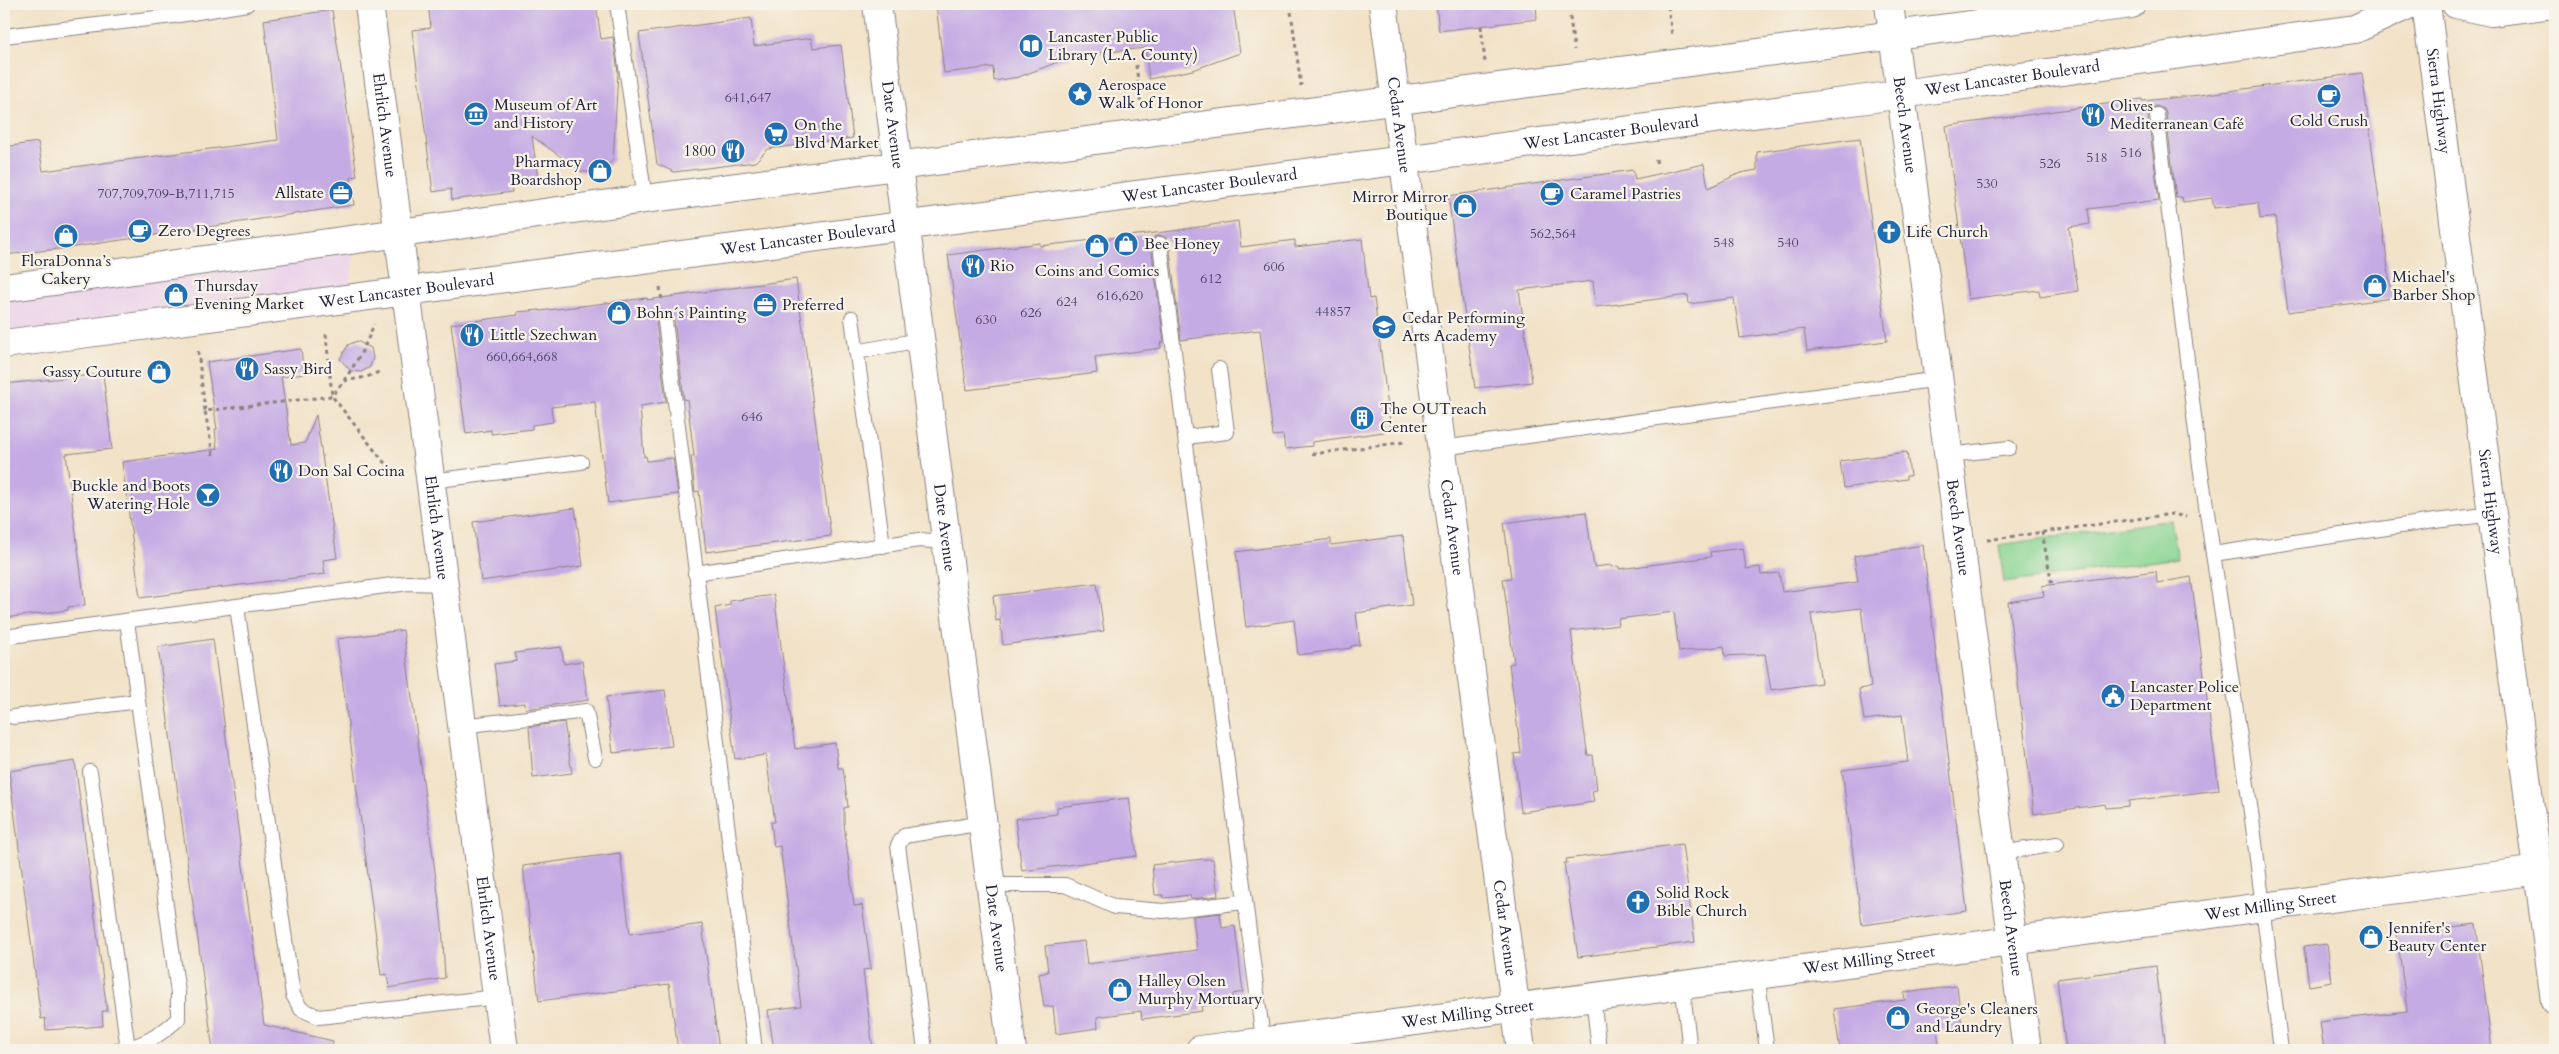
<svg xmlns="http://www.w3.org/2000/svg" width="2559" height="1054" font-family="Cardo,serif">
  <rect width="100%" height="100%" fill="#f7f3e8"/>
  <filter id="ink" filterUnits="userSpaceOnUse"><feTurbulence type="fractalNoise" baseFrequency=".02" numOctaves="2"/><feDisplacementMap in="SourceGraphic" scale="10" xChannelSelector="R" yChannelSelector="G"/><feConvolveMatrix kernelMatrix="1 2 1 2 8 2 1 2 1" color-interpolation-filters="sRGB"/></filter>
  <filter id="wash" filterUnits="userSpaceOnUse"><feTurbulence type="fractalNoise" baseFrequency=".0096" numOctaves="4" result="noise"/><feDisplacementMap in="SourceGraphic" scale="20" xChannelSelector="R" yChannelSelector="G"/><feGaussianBlur stdDeviation="1.12" result="paint"/><feColorMatrix in="noise" values="0 0 0 0 0 0 0 0 0 0 0 0 0 0 0 0 0 1.4 0 .05"/><feComposite in="paint" operator="in"/></filter>
  <g filter="url(#wash)">
    <rect width="100%" height="100%" fill="#f2e2c7"/>
    <!-- built -->
    <path fill="#ebd1eb" d="M354,253L348,291L4,337V300Z"/>
    <!-- green -->
    <path fill="#89d593" stroke="#567c67" d="M2171,520L2178,558L2004,583L1999,545Z"/>
    <g id="blocks">
      <!-- building -->
      <g fill="#c5abe4">
        <path d="M428,4H596L601,39L613,37L618,72L613,160L602,172H582L532,136L538,179L511,183L512,192L452,200L451,189L433,192L412,30L431,28Z"/>
        <path d="M936,4H1233L1240,53L1193,70L1149,79L1145,48L1073,56L1019,77L994,81L993,67L944,73Z"/>
        <path d="M1436,4H1536L1537,19L1439,31Z"/>
        <path d="M332,10L357,176L351,177L354,205L68,248L4,255V147L38,142L43,171L278,140L264,20Z"/>
        <path d="M751,18L754,46L811,38L813,48L841,45L853,138L768,149L755,162L674,172L657,164L639,33Z"/>
        <path d="M2362,73L2392,298L2288,312L2276,217L2260,219L2258,203L2214,208L2212,198L2183,202L2182,197L2176,198L2166,114L2164,109L2156,106L2151,108L2148,116L2159,200L2088,209L2090,224L2069,227L2078,291L2040,297L2039,290L1968,299L1946,126L2142,99V101L2200,95Z"/>
        <path d="M1860,138L1887,341L1807,351L1804,329L1740,338L1734,298L1689,304L1688,295L1596,307L1593,281L1519,290L1532,382L1475,388L1448,196L1633,170L1635,179L1704,164L1708,188L1740,173L1757,170V152Z"/>
        <path d="M1238,221L1241,247L1295,240V247L1362,239L1369,299L1374,298L1391,431L1312,442V446L1285,449L1283,435L1273,436L1260,330L1181,340L1169,243L1167,238L1159,235L1154,237L1151,245L1164,342L1160,343L1161,348L1095,357L1097,373L967,390L948,255L1040,243V246L1173,231Z"/>
        <path d="M796,279L831,536L706,552L699,491L695,492L691,456H694L687,399L684,400L674,320L668,313L659,314L656,322L666,402L640,406L644,457L646,456L647,461L673,458L678,494L608,503L595,402L551,407L553,422L532,425V429L491,434V430L466,434L451,324L518,315L517,312L540,310V311L647,298V300Z"/>
        <path d="M357,341L371,348L373,358L370,367L361,372L351,371L340,359L348,345Z"/>
        <path d="M301,349L304,374L281,377L291,445L305,443L316,415L337,558L323,560L325,574L140,598L122,462L217,449L215,429H217L207,362Z"/>
        <path d="M103,374L112,449L66,454L85,605L68,607V610L4,618V384Z"/>
        <path d="M1907,452L1910,476H1906V479L1844,488L1840,461Z"/>
        <path d="M575,508L583,566L481,581L473,522Z"/>
        <path d="M1586,512L1594,567L1611,565V567L1619,566V569L1711,557L1710,552L1743,548L1746,569L1760,567L1761,575L1779,573L1782,592L1858,582L1854,556L1923,545L1967,911L1862,925L1842,770L1908,762L1902,715L1864,720L1859,689L1871,687L1861,608L1811,614L1821,683L1771,690L1765,654L1725,656L1724,646L1679,652L1674,612L1618,619L1619,625L1571,631L1586,744L1588,755H1593L1597,790L1592,791L1594,802L1521,812L1514,754L1521,753L1509,664L1514,663L1503,579L1511,578L1504,523Z"/>
        <path d="M1403,536L1412,605L1356,613L1360,645L1351,646V648L1298,655L1294,620L1246,627L1236,552L1331,539V545Z"/>
        <path d="M2156,571L2157,583L2191,577L2219,790L2129,801V806L2106,808L2105,804L2034,814L2008,602L2044,596L2042,586Z"/>
        <path d="M1097,583L1104,631L1003,645L1000,620L996,621L993,596Z"/>
        <path d="M774,595L795,749L835,743L838,768H843L848,807L844,808V824L854,906L862,905L871,969L863,970L873,1050H774L768,1010L801,1006L780,846L774,847L771,822H775L766,755L735,759L715,608L730,605V601Z"/>
        <path d="M403,630L442,924L445,978L389,988L387,974L381,975L337,639Z"/>
        <path d="M213,639L264,1025L333,1041L332,1050H213L158,647Z"/>
        <path d="M561,647L564,664L582,661L588,700L526,709L525,703L500,706L494,664L517,661L515,653Z"/>
        <path d="M665,690L672,746L613,753L606,697Z"/>
        <path d="M564,722L572,773L533,778L529,727Z"/>
        <path d="M75,761L107,1011H102L103,1026L46,1030L45,1018L41,1019L9,771Z"/>
        <path d="M1129,798L1137,856L1022,871L1015,819L1057,814V807Z"/>
        <path d="M1682,844L1695,942L1578,957L1564,863H1567L1566,859Z"/>
        <path d="M620,853L630,934L702,924L719,1050H678L669,984L539,1001L523,866Z"/>
        <path d="M1203,859H1213L1218,896L1191,899L1190,895L1164,898L1163,895H1155L1152,865Z"/>
        <path d="M1220,913L1222,928L1235,926L1243,992L1233,994V1002L1201,1006L1202,1011L1142,1019L1141,1011L1097,1017L1098,1028L1056,1034L1053,1006L1044,1007L1039,974L1048,972L1045,946L1084,941L1087,964L1197,950L1193,916Z"/>
        <path d="M2476,924L2492,1050H2324L2320,1022L2407,1011L2397,934Z"/>
        <path d="M2327,944L2332,982L2309,986L2304,947Z"/>
        <path d="M2156,966L2166,1050H2066L2057,979Z"/>
        <path d="M1957,986L1962,1027L1937,1030L1940,1050H1840L1834,1009L1905,1000L1904,993Z"/>
      </g>
    </g>
  </g>
  <g filter="url(#ink)">
    <use href="#blocks" fill-opacity="0" stroke="#8a8281" stroke-width="1"/>
    <g fill="none" stroke-linecap="round" stroke-linejoin="round">
      <defs>
        <g id="lane">
          <path d="M617,4L645,199"/>
          <path d="M4,36L173,16L247,4"/>
          <path d="M2157,115L2200,465L2252,819L2281,1050"/>
          <path d="M1160,244L1264,1047"/>
          <path d="M852,318L883,546"/>
          <path d="M665,321L755,1050"/>
          <path d="M856,352L920,340"/>
          <path d="M1186,437L1227,432L1219,369"/>
          <path d="M1442,448L1939,379"/>
          <path d="M1949,455L2009,448"/>
          <path d="M431,481L581,462"/>
          <path d="M2213,554L2427,522L2493,514"/>
          <path d="M695,573L919,540L945,542"/>
          <path d="M237,607L293,995L301,1009L319,1017L497,997"/>
          <path d="M4,637L408,583L445,584"/>
          <path d="M13,717L138,701"/>
          <path d="M462,726L586,711L595,758"/>
          <path d="M90,772L128,1049"/>
          <path d="M2001,853L2057,844"/>
          <path d="M991,885H1065L1115,907L1163,911L1244,902"/>
          <path d="M1757,974L1767,1050"/>
          <path d="M1682,984L1690,1050"/>
          <path d="M1593,997L1599,1050"/>
          <path d="M116,1050C142,1047 159,1036 178,1019V993L127,621"/>
          <path d="M925,1050L898,845L904,836L983,823"/>
        </g>
        <g id="street">
          <path id="s1" d="M369,4L504,1050"/>
          <path id="s2" d="M877,4L1012,1050"/>
          <path id="s3" d="M1383,4L1521,1050"/>
          <path id="s4" d="M1889,4L2027,1050"/>
          <path id="s5" d="M1200,1050L2539,870"/>
        </g>
        <g id="secondary">
          <path d="M2456,4L2491,12L2553,4"/>
          <path d="M4,288L645,199L2131,4"/>
          <path id="s6" d="M4,344L1867,99L2355,29L2410,4"/>
        </g>
        <g id="primary">
          <path id="s7" d="M2426,4L2555,1001"/>
        </g>
      </defs>
      <!-- lane casing -->
      <use href="#lane" stroke="#8a8281" stroke-width="16"/>
      <!-- street casing -->
      <use href="#street" stroke="#8a8281" stroke-width="30"/>
      <!-- secondary casing -->
      <use href="#secondary" stroke="#8a8281" stroke-width="30"/>
      <!-- primary casing -->
      <use href="#primary" stroke="#8a8281" stroke-width="30"/>
      <!-- path -->
      <g stroke="#8a8281" stroke-width="3" stroke-dasharray="4 4" stroke-linecap="butt">
        <path d="M1290,4L1301,86"/>
        <path d="M1668,6L1672,35"/>
        <path d="M1570,17L1574,50"/>
        <path d="M1481,26L1485,62"/>
        <path d="M1136,65L1141,105"/>
        <path d="M1656,159L1657,167"/>
        <path d="M660,287L662,301"/>
        <path d="M326,334L332,396L394,475"/>
        <path d="M198,351L205,411"/>
        <path d="M344,381L367,377L381,371"/>
        <path d="M1312,454L1406,442"/>
        <path d="M213,455L205,411L332,396C350,374 364,351 374,324"/>
        <path d="M2042,532L2052,585"/>
        <path d="M1987,540L2172,514L2186,517"/>
      </g>
      <!-- lane -->
      <use href="#lane" stroke="#fff" stroke-width="14"/>
      <!-- street -->
      <use href="#street" stroke="#fff" stroke-width="28"/>
      <!-- secondary -->
      <use href="#secondary" stroke="#fff" stroke-width="28"/>
      <!-- primary -->
      <use href="#primary" stroke="#fff" stroke-width="28"/>
    </g>
  </g>
  <!-- icons -->
  <defs>
    <symbol id="library-disc" viewBox="-11 -11 22 22"><circle r="9.5" fill="#1f6fb2" stroke="#f7f3e8"/><path d="M-6-4Q-3-5.5-.7-3.5V5Q-3 3-6 4ZM6-4Q3-5.5 .7-3.5V5Q3 3 6 4Z" fill="#fff"/></symbol>
    <symbol id="sight-disc" viewBox="-11 -11 22 22"><circle r="9.5" fill="#1f6fb2" stroke="#f7f3e8"/><path d="M0-6L1.8-2.2L6-1.7L2.9 1.2L3.7 5.4L0 3.3L-3.7 5.4L-2.9 1.2L-6-1.7L-1.8-2.2Z" fill="#fff"/></symbol>
    <symbol id="cafe-disc" viewBox="-11 -11 22 22"><circle r="9.5" fill="#1f6fb2" stroke="#f7f3e8"/><path d="M-5.5-4.5H6V0H3Q3 3.5 0 3.5H-2.5Q-5.5 3.5-5.5 0ZM3-3.2v2h1.7v-2ZM-6 4.5H4V6H-6Z" fill="#fff"/></symbol>
    <symbol id="museum-disc" viewBox="-11 -11 22 22"><circle r="9.5" fill="#1f6fb2" stroke="#f7f3e8"/><path d="M0-6L6-3V-2H-6V-3ZM-5-1h2V3h-2ZM-1-1h2V3h-2ZM3-1h2V3H3ZM-6 4H6V6H-6Z" fill="#fff"/></symbol>
    <symbol id="restaurant-disc" viewBox="-11 -11 22 22"><circle r="9.5" fill="#1f6fb2" stroke="#f7f3e8"/><path d="M-5-6h1v4h1v-4h1v4h1v-4h1v5L-1.5 .5V6h-2V.5L-5-1ZM5-6V6H3V1.5H1.5Q1.5-4 5-6Z" fill="#fff"/></symbol>
    <symbol id="supermarket-disc" viewBox="-11 -11 22 22"><circle r="9.5" fill="#1f6fb2" stroke="#f7f3e8"/><path d="M-6-5.5h2.5l.6 2H6L4.5 2H-2.5L-4.4-4H-6ZM-1.5 3.2a1.3 1.3 0 1 0 .1 0ZM3 3.2a1.3 1.3 0 1 0 .1 0Z" fill="#fff"/></symbol>
    <symbol id="shop-disc" viewBox="-11 -11 22 22"><circle r="9.5" fill="#1f6fb2" stroke="#f7f3e8"/><path d="M-5-2.5h2.3a2.7 3.5 0 0 1 5.4 0H5L5.5 6h-11ZM-1.5-2.5h3a1.5 2.3 0 0 0-3 0Z" fill="#fff"/></symbol>
    <symbol id="office-disc" viewBox="-11 -11 22 22"><circle r="9.5" fill="#1f6fb2" stroke="#f7f3e8"/><path d="M-6-3h4V-5.5h4V-3h4V5H-6ZM-1-4.5V-3h2v-1.5ZM-6 0V1H6V0Z" fill="#fff"/></symbol>
    <symbol id="church-disc" viewBox="-11 -11 22 22"><circle r="9.5" fill="#1f6fb2" stroke="#f7f3e8"/><path d="M-1.2-6h2.4v3.5h3.3v2.4h-3.3V6h-2.4V-.1h-3.3v-2.4h3.3Z" fill="#fff"/></symbol>
    <symbol id="school-disc" viewBox="-11 -11 22 22"><circle r="9.5" fill="#1f6fb2" stroke="#f7f3e8"/><path d="M0-5L7-2L0 1L-7-2ZM-4 1L0 2.5L4 1V4Q0 6-4 4Z" fill="#fff"/></symbol>
    <symbol id="building-disc" viewBox="-11 -11 22 22"><circle r="9.5" fill="#1f6fb2" stroke="#f7f3e8"/><path d="M-4-6H4V6H1V3H-1V6H-4ZM-2.5-4.3h1.7v1.8h-1.7ZM.8-4.3h1.7v1.8H.8ZM-2.5-1h1.7V.8h-1.7ZM.8-1h1.7V.8H.8Z" fill="#fff"/></symbol>
    <symbol id="bar-disc" viewBox="-11 -11 22 22"><circle r="9.5" fill="#1f6fb2" stroke="#f7f3e8"/><path d="M-6-5H6L.8 .8V4.5H3.5V6h-7V4.5H-.8V.8Z" fill="#fff"/></symbol>
    <symbol id="civic-disc" viewBox="-11 -11 22 22"><circle r="9.5" fill="#1f6fb2" stroke="#f7f3e8"/><path d="M-.6-6.5H3V-4.5H.6V-3L4-1V1h2V6H-6V1h2V-1L-.6-3ZM-1.2 2.5V6h2.4V2.5Z" fill="#fff"/></symbol>
  </defs>
  <g fill-rule="evenodd">
    <use href="#library-disc" x="1017" y="32" width="28" height="28"/>
    <use href="#sight-disc" x="1066" y="80" width="28" height="28"/>
    <use href="#cafe-disc" x="2315" y="82" width="28" height="28"/>
    <use href="#museum-disc" x="462" y="100" width="28" height="28"/>
    <use href="#restaurant-disc" x="2079" y="101" width="28" height="28"/>
    <use href="#supermarket-disc" x="762" y="120" width="28" height="28"/>
    <use href="#restaurant-disc" x="719" y="137" width="28" height="28"/>
    <use href="#shop-disc" x="586" y="157" width="28" height="28"/>
    <use href="#office-disc" x="327" y="179" width="28" height="28"/>
    <use href="#cafe-disc" x="1538" y="180" width="28" height="28"/>
    <use href="#shop-disc" x="1451" y="192" width="28" height="28"/>
    <use href="#cafe-disc" x="126" y="217" width="28" height="28"/>
    <use href="#church-disc" x="1875" y="218" width="28" height="28"/>
    <use href="#shop-disc" x="52" y="222" width="28" height="28"/>
    <use href="#shop-disc" x="1112" y="230" width="28" height="28"/>
    <use href="#shop-disc" x="1083" y="232" width="28" height="28"/>
    <use href="#restaurant-disc" x="959" y="252" width="28" height="28"/>
    <use href="#shop-disc" x="2361" y="272" width="28" height="28"/>
    <use href="#shop-disc" x="162" y="281" width="28" height="28"/>
    <use href="#office-disc" x="751" y="291" width="28" height="28"/>
    <use href="#shop-disc" x="605" y="299" width="28" height="28"/>
    <use href="#school-disc" x="1370" y="313" width="28" height="28"/>
    <use href="#restaurant-disc" x="458" y="321" width="28" height="28"/>
    <use href="#restaurant-disc" x="233" y="355" width="28" height="28"/>
    <use href="#shop-disc" x="145" y="358" width="28" height="28"/>
    <use href="#building-disc" x="1348" y="404" width="28" height="28"/>
    <use href="#restaurant-disc" x="267" y="457" width="28" height="28"/>
    <use href="#bar-disc" x="194" y="481" width="28" height="28"/>
    <use href="#civic-disc" x="2099" y="682" width="28" height="28"/>
    <use href="#church-disc" x="1624" y="888" width="28" height="28"/>
    <use href="#shop-disc" x="2357" y="923" width="28" height="28"/>
    <use href="#shop-disc" x="1106" y="976" width="28" height="28"/>
    <use href="#shop-disc" x="1884" y="1004" width="28" height="28"/>
  </g>
  <g text-anchor="middle" dominant-baseline="central" stroke-width="4.5" stroke-linejoin="round" paint-order="stroke">
    <!-- number labels -->
    <g font-size="14" fill="#4b4465">
      <text x="748" y="97">641,647</text>
      <text x="2131" y="152">516</text>
      <text x="2097" y="157">518</text>
      <text x="2050" y="163">526</text>
      <text x="1987" y="183">530</text>
      <text x="166" y="193">707,709,709-B,711,715</text>
      <text x="1553" y="233">562,564</text>
      <text x="1724" y="242">548</text>
      <text x="1788" y="242">540</text>
      <text x="1274" y="266">606</text>
      <text x="1211" y="278">612</text>
      <text x="1120" y="295">616,620</text>
      <text x="1067" y="301">624</text>
      <text x="1333" y="311">44857</text>
      <text x="1031" y="312">626</text>
      <text x="986" y="319">630</text>
      <text x="522" y="356">660,664,668</text>
      <text x="752" y="416">646</text>
    </g>
    <!-- poi labels -->
    <g font-size="16" fill="#22223b" stroke="#f7f3e8" text-anchor="start">
      <text x="1048" y="37">Lancaster Public<tspan x="1048" dy="18">Library (L.A. County)</tspan></text>
      <text x="1098" y="85">Aerospace<tspan x="1098" dy="18">Walk of Honor</tspan></text>
      <text x="494" y="105">Museum of Art<tspan x="494" dy="18">and History</tspan></text>
      <text x="2110" y="106">Olives<tspan x="2110" dy="18">Mediterranean Café</tspan></text>
      <text x="2329" y="121" text-anchor="middle">Cold Crush</text>
      <text x="794" y="125">On the<tspan x="794" dy="18">Blvd Market</tspan></text>
      <text x="716" y="151" text-anchor="end">1800</text>
      <text x="582" y="162" text-anchor="end">Pharmacy<tspan x="582" dy="18">Boardshop</tspan></text>
      <text x="324" y="193" text-anchor="end">Allstate</text>
      <text x="1570" y="194">Caramel Pastries</text>
      <text x="1448" y="197" text-anchor="end">Mirror Mirror<tspan x="1448" dy="18">Boutique</tspan></text>
      <text x="158" y="231">Zero Degrees</text>
      <text x="1906" y="232">Life Church</text>
      <text x="1144" y="244">Bee Honey</text>
      <text x="66" y="261" text-anchor="middle">FloraDonna’s<tspan x="66" dy="18">Cakery</tspan></text>
      <text x="990" y="266">Rio</text>
      <text x="1097" y="271" text-anchor="middle">Coins and Comics</text>
      <text x="2392" y="277">Michael's<tspan x="2392" dy="18">Barber Shop</tspan></text>
      <text x="194" y="286">Thursday<tspan x="194" dy="18">Evening Market</tspan></text>
      <text x="782" y="305">Preferred</text>
      <text x="636" y="313">Bohn´s Painting</text>
      <text x="1402" y="318">Cedar Performing<tspan x="1402" dy="18">Arts Academy</tspan></text>
      <text x="490" y="335">Little Szechwan</text>
      <text x="264" y="369">Sassy Bird</text>
      <text x="142" y="372" text-anchor="end">Gassy Couture</text>
      <text x="1380" y="409">The OUTreach<tspan x="1380" dy="18">Center</tspan></text>
      <text x="298" y="471">Don Sal Cocina</text>
      <text x="190" y="486" text-anchor="end">Buckle and Boots<tspan x="190" dy="18">Watering Hole</tspan></text>
      <text x="2130" y="687">Lancaster Police<tspan x="2130" dy="18">Department</tspan></text>
      <text x="1656" y="893">Solid Rock<tspan x="1656" dy="18">Bible Church</tspan></text>
      <text x="2388" y="928">Jennifer's<tspan x="2388" dy="18">Beauty Center</tspan></text>
      <text x="1138" y="981">Halley Olsen<tspan x="1138" dy="18">Murphy Mortuary</tspan></text>
      <text x="1916" y="1009">George's Cleaners<tspan x="1916" dy="18">and Laundry</tspan></text>
    </g>
    <!-- street labels -->
    <g font-size="16" fill="#22223b" stroke="#f7f3e8">
      <text stroke="none"><textPath href="#s6" startOffset="2026">West Lancaster Boulevard</textPath></text>
      <text stroke="none"><textPath href="#s7" startOffset="98">Sierra Highway</textPath></text>
      <text stroke="none"><textPath href="#s1" startOffset="122">Ehrlich Avenue</textPath></text>
      <text stroke="none"><textPath href="#s2" startOffset="122">Date Avenue</textPath></text>
      <text stroke="none"><textPath href="#s4" startOffset="122">Beech Avenue</textPath></text>
      <text stroke="none"><textPath href="#s3" startOffset="122">Cedar Avenue</textPath></text>
      <text stroke="none"><textPath href="#s6" startOffset="1621">West Lancaster Boulevard</textPath></text>
      <text stroke="none"><textPath href="#s6" startOffset="1216">West Lancaster Boulevard</textPath></text>
      <text stroke="none"><textPath href="#s6" startOffset="811">West Lancaster Boulevard</textPath></text>
      <text stroke="none"><textPath href="#s6" startOffset="406">West Lancaster Boulevard</textPath></text>
      <text stroke="none"><textPath href="#s7" startOffset="502">Sierra Highway</textPath></text>
      <text stroke="none"><textPath href="#s1" startOffset="528">Ehrlich Avenue</textPath></text>
      <text stroke="none"><textPath href="#s2" startOffset="528">Date Avenue</textPath></text>
      <text stroke="none"><textPath href="#s3" startOffset="528">Cedar Avenue</textPath></text>
      <text stroke="none"><textPath href="#s4" startOffset="528">Beech Avenue</textPath></text>
      <text stroke="none"><textPath href="#s5" startOffset="1080">West Milling Street</textPath></text>
      <text stroke="none"><textPath href="#s3" startOffset="932">Cedar Avenue</textPath></text>
      <text stroke="none"><textPath href="#s4" startOffset="932">Beech Avenue</textPath></text>
      <text stroke="none"><textPath href="#s1" startOffset="932">Ehrlich Avenue</textPath></text>
      <text stroke="none"><textPath href="#s2" startOffset="932">Date Avenue</textPath></text>
      <text stroke="none"><textPath href="#s5" startOffset="675">West Milling Street</textPath></text>
      <text stroke="none"><textPath href="#s5" startOffset="270">West Milling Street</textPath></text>
    </g>
  </g>
  <!-- margin -->
  <rect width="2559" height="1054" fill="none" stroke="#f7f3e8" stroke-width="20"/>
</svg>
